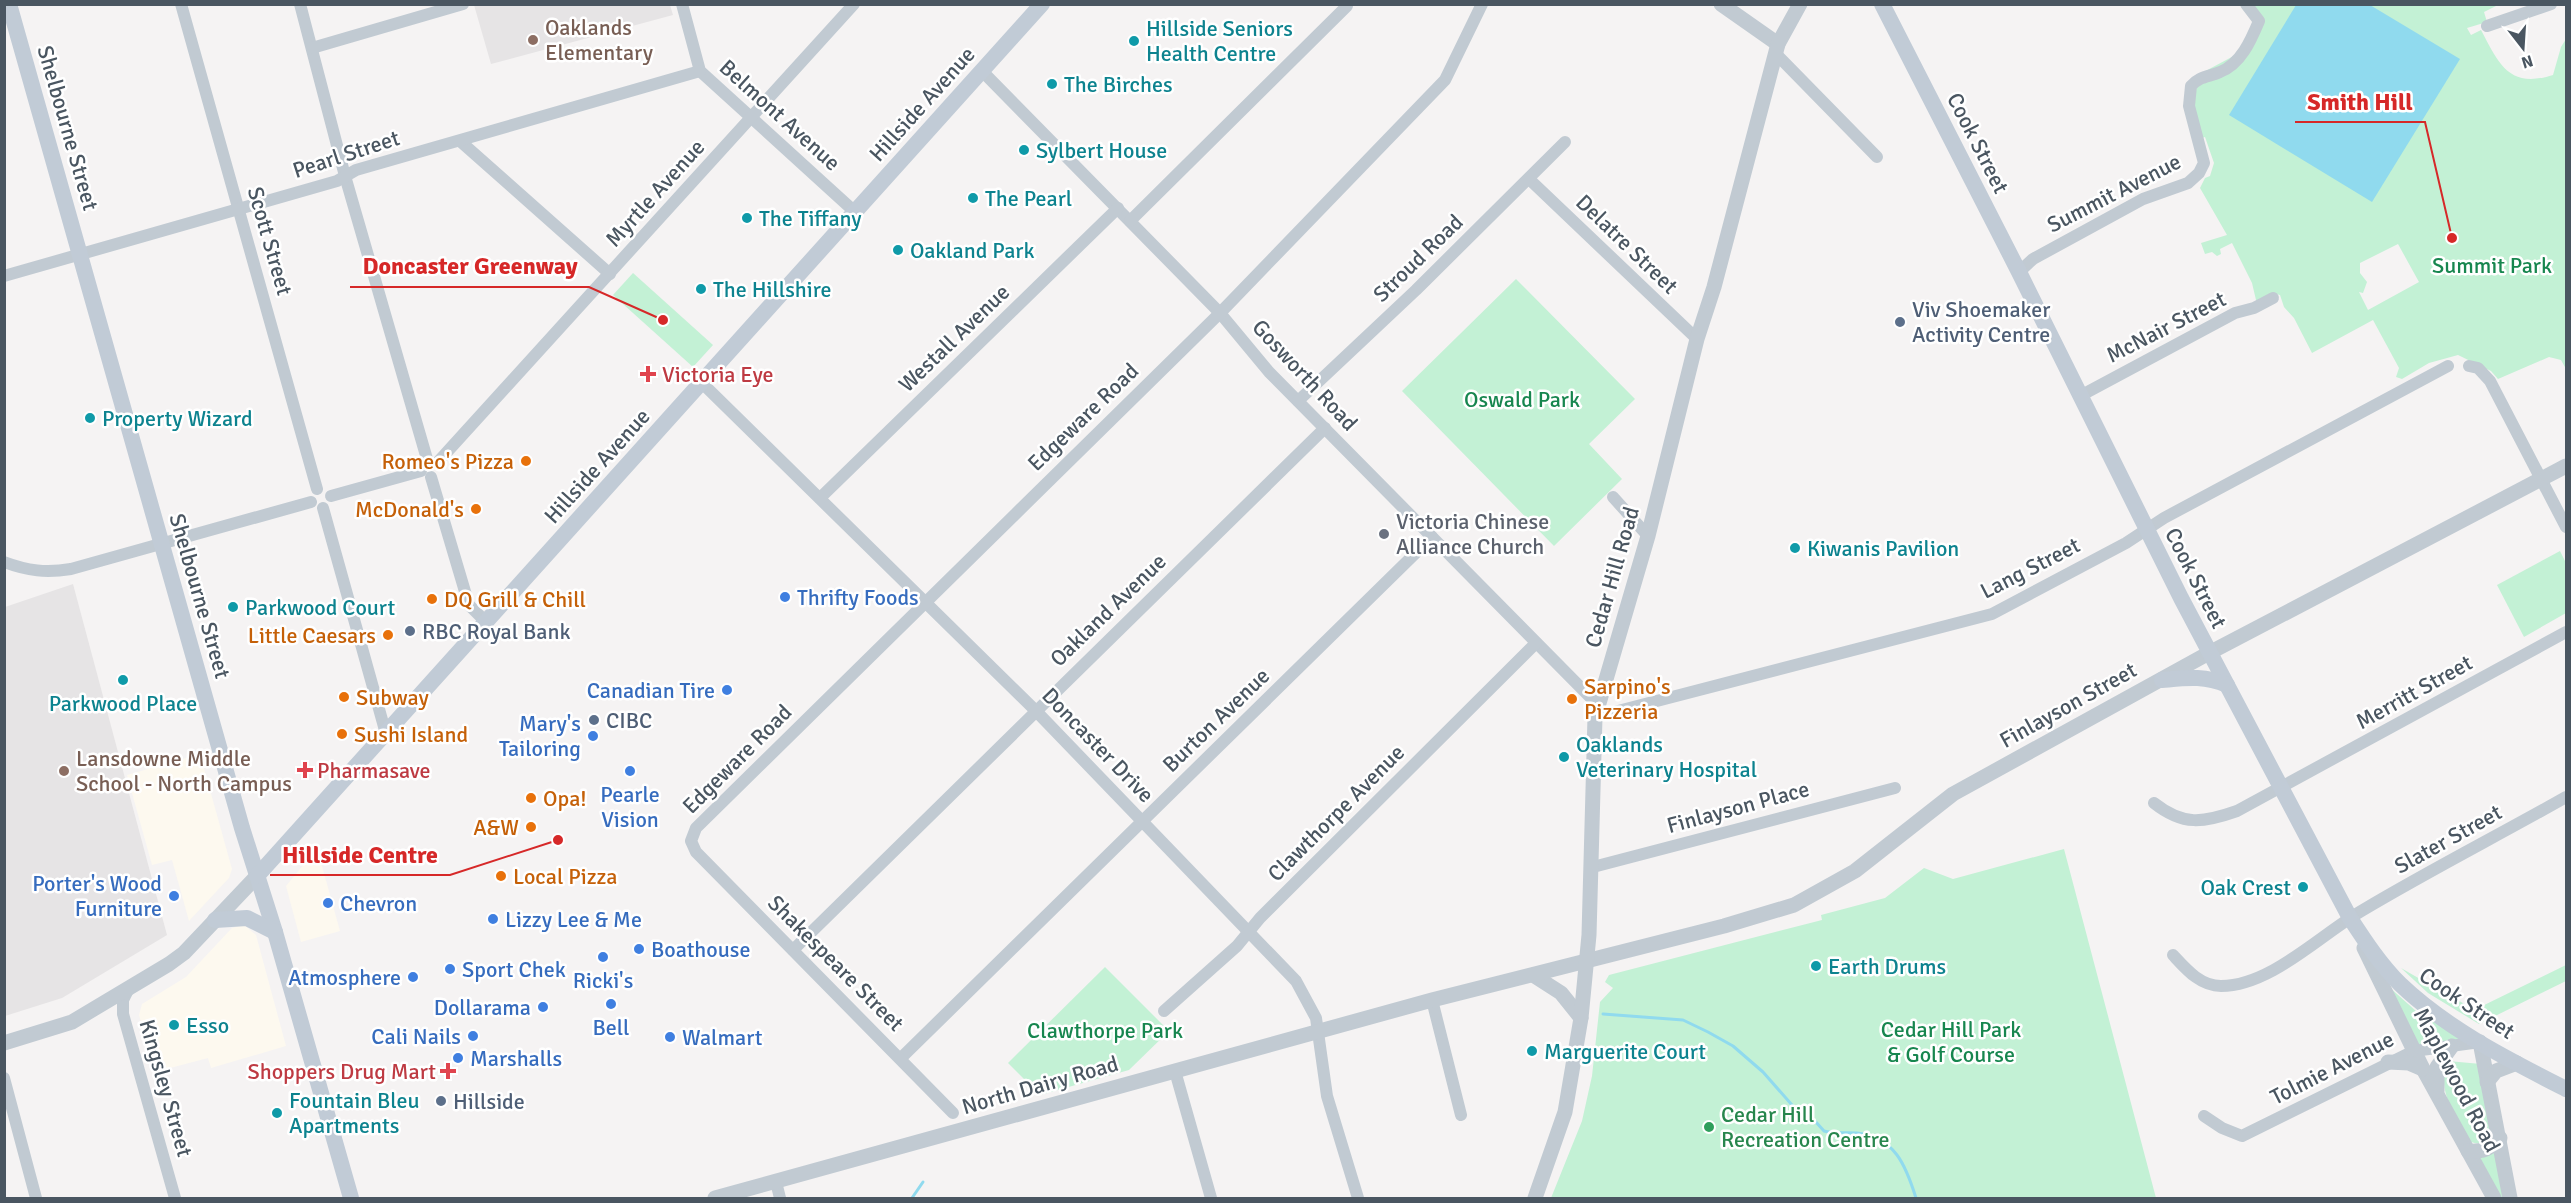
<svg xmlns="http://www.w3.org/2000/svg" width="2571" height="1203" font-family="Signika,sans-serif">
  <rect width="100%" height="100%" fill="#f5f3f3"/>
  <!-- commercial -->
  <g fill="#fdf9ef">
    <path d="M200,754L232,869L229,878L189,921L172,860L152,865L127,775Z"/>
    <path d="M317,848L340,931L301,942L286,886Z"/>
    <path d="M244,925L256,935L286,1046L211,1068L208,1058L155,1072L139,1015L142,1004L186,977L232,928Z"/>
  </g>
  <!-- education -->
  <g fill="#e6e4e5">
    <path d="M474,5H670L673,15L491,64Z"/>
    <path d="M73,584L167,935L62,998L5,1016V607Z"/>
  </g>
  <!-- green -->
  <g fill="#c3f1d5" fill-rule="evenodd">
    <path d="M2251,5H2498L2484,12L2487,22L2467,28L2471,35L2481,30C2499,64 2509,89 2553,75L2561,47L2566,39V369L2561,360L2549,357L2498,379L2491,371L2458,355L2429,363L2402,379L2396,377L2399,368L2373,320L2312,353L2294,318L2284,307L2280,295L2276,294L2260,302L2256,300L2252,283L2232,243L2220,249L2221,254L2217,256L2212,252L2205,254L2201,243L2227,235L2200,188L2205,178L2210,176L2214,163L2205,137L2202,138L2194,106L2198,75L2243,51L2260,23ZM2398,244L2419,282L2368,310L2359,292L2363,293L2367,282L2360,273V263Z"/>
    <path d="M633,273L713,345L693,367L613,295Z"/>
    <path d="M1516,279L1635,399L1589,444L1622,479L1554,546L1402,391Z"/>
    <path d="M2560,551L2566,563V613L2524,637L2497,585Z"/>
    <path d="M2064,849L2156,1198H1551L1582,1121L1592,1076L1600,1002L1613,988L1605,982L1609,975L1822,920L1821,915L1885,898L1924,868L1953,879Z"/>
    <path d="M2566,965V981L2479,1024L2428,993L2401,968L2420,979L2422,978L2474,1010Z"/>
    <path d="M1105,967L1169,1031L1129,1070L1040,1095L1008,1063Z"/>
    <path d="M2388,986L2417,1012L2464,1040L2419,1047Z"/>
    <path d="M2448,1061L2481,1064L2492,1135C2485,1143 2479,1146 2469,1141C2456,1115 2435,1090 2448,1061Z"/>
    <path d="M2497,1150L2506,1198H2500L2478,1157Z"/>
  </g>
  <!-- water -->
  <path fill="#90daee" d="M2296,5H2370L2460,59L2372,202L2229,115Z"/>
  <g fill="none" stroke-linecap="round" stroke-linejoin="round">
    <!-- stream -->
    <g stroke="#90daee" stroke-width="3">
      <path d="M1603,1014L1683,1020L1708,1032L1733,1046L1763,1072L1799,1113L1815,1121L1824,1131C1835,1134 1845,1132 1857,1133C1895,1137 1906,1166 1916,1198"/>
      <path d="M912,1198L923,1182"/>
    </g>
    <!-- minor -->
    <g stroke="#c1cad2" stroke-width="12">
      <path d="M181,4L317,489"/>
      <path d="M300,4L345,176L427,459"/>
      <path d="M682,4L700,71L855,212"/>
      <path d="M2487,26L2551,4"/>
      <path d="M312,48L463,4"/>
      <path d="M1777,55L1877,157"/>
      <path d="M982,71L1220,313L1269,372L1599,706"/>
      <path d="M460,141L610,274"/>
      <path d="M1529,179L1697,339"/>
      <path d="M1130,221L1347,6"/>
      <path d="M2019,272L2033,259L2143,199L2188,183L2199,173L2204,163L2189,106L2191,86C2199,76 2209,77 2220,72C2241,64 2251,40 2259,21L2246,4"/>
      <path d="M4,276L337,181L356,170L700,71"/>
      <path d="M2469,366L2478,368L2490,381L2566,527"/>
      <path d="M702,383L1035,710L1296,981L1316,1018L1327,1096L1358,1198"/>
      <path d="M2080,396L2235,313L2254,308L2273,298"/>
      <path d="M1298,401L1416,290L1565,142"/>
      <path d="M437,463L854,4"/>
      <path d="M431,477L469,605L486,622"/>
      <path d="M331,496L421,471"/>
      <path d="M1613,497L1648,536"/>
      <path d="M820,498L1118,208"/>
      <path d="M323,508L386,734"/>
      <path d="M4,562C28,571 46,573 71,569L311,502"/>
      <path d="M1595,717L1992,614L2126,543L2164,518L2448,366"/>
      <path d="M2154,803C2183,826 2203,823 2237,811L2566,632"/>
      <path d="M1593,867L1895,788"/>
      <path d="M793,950L1325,428"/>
      <path d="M2173,955C2186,969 2200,986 2221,986C2271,986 2321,934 2363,910C2430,870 2499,835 2566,797"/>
      <path d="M128,990L123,1000V1014L175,1198"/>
      <path d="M1432,1000L1461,1115"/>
      <path d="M1164,1011L1237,946L1260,918L1536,643"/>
      <path d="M901,1058L1432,537"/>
      <path d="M1175,1071L1211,1198"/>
      <path d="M4,1078L36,1198"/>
      <path d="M953,1113L696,852L691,841L696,828L1220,313L1445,80L1482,4"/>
      <path d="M2204,1116L2222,1128L2242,1136L2414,1051L2480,1042"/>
      <path d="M776,1182L780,1198"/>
    </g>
    <!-- tertiary -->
    <g stroke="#c1cad2" stroke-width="15">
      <path d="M1721,4L1778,44"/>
      <path d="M2364,948L2423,1069L2494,1198"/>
      <path d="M1533,975L1561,993L1581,1018"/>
      <path d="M2480,1042L2510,1198"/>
      <path d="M4,1043L72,1022L169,964L184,953L257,876"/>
      <path d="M2388,1062L2409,1063L2423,1069"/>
      <path d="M2487,1082L2496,1071L2517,1063"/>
      <path d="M2437,1091V1067L2452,1046"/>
      <path d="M2468,1151C2483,1152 2490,1149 2500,1138"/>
      <path d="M715,1198L1432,1000L1724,926L1794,905L1855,871L1953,794L2209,653L2566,466"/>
      <path d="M1535,1198L1565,1112L1581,1018L1589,935L1595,717L1648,536L1697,339L1714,287L1778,44L1800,4"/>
    </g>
    <!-- secondary -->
    <g stroke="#c1cbd6" stroke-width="16">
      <path d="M9,4L242,828L275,932L351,1198"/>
      <path d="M1882,4L2019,272L2181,598L2350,918C2365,941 2380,964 2400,984C2447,1029 2509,1060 2566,1089"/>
      <path d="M2162,680C2185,678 2204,675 2227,685"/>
      <path d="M257,876L1042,4"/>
      <path d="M215,920L247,918L275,932"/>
    </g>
  </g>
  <!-- markers -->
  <g fill="#8d6e63" stroke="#fff" stroke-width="2">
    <circle cx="533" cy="40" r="6"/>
    <circle cx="64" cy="771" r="6"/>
  </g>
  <g fill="#0f9aa8" stroke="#fff" stroke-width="2">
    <circle cx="1134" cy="41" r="6"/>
    <circle cx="1052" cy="84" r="6"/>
    <circle cx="1024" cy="150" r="6"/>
    <circle cx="973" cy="198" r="6"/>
    <circle cx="747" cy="218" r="6"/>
    <circle cx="898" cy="250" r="6"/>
    <circle cx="701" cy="289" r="6"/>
    <circle cx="90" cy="418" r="6"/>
    <circle cx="1795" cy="548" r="6"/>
    <circle cx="233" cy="607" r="6"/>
    <circle cx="123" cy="680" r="6"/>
    <circle cx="1564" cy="757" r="6"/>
    <circle cx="2303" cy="887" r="6"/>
    <circle cx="1816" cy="966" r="6"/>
    <circle cx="174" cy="1025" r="6"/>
    <circle cx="1532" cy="1051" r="6"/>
    <circle cx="277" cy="1113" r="6"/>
  </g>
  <g fill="#5c6f8a" stroke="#fff" stroke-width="2">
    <circle cx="1900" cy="322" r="6"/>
    <circle cx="410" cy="631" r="6"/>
    <circle cx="594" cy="720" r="6"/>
    <circle cx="441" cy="1101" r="6"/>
  </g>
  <g fill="#e0444e" stroke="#fff" stroke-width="2">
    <path d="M645 365h6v6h6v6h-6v6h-6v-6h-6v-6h6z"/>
    <path d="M302 761h6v6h6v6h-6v6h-6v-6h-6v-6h6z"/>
    <path d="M445 1062h6v6h6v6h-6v6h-6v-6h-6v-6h6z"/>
  </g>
  <g fill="#e8710a" stroke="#fff" stroke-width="2">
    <circle cx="526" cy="461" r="6"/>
    <circle cx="476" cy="509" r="6"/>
    <circle cx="432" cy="599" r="6"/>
    <circle cx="388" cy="635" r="6"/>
    <circle cx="344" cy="697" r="6"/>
    <circle cx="1572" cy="699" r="6"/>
    <circle cx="342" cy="734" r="6"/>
    <circle cx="531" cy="798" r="6"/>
    <circle cx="531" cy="827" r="6"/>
    <circle cx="501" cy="876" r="6"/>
  </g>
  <circle fill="#6b7280" stroke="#fff" stroke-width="2" cx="1384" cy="534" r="6"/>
  <g fill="#3f7fe0" stroke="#fff" stroke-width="2">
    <circle cx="785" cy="597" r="6"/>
    <circle cx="727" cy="690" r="6"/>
    <circle cx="593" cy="736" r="6"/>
    <circle cx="630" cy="771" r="6"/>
    <circle cx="174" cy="896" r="6"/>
    <circle cx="328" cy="903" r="6"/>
    <circle cx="493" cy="919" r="6"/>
    <circle cx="639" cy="949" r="6"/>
    <circle cx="603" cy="957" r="6"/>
    <circle cx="450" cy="969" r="6"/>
    <circle cx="413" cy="977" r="6"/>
    <circle cx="611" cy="1004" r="6"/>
    <circle cx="543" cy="1007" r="6"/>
    <circle cx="473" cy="1036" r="6"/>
    <circle cx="670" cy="1037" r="6"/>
    <circle cx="458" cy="1058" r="6"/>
  </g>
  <circle fill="#2e9e5b" stroke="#fff" stroke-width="2" cx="1709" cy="1127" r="6"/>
  <g text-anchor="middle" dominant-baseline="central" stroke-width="5" stroke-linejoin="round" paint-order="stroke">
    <!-- education labels -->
    <g font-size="22" fill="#785e54" stroke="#fff" text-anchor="start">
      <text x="545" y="27">Oaklands<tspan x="545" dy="25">Elementary</tspan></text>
      <text x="76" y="758">Lansdowne Middle<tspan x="76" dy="25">School - North Campus</tspan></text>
    </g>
    <!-- culture labels -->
    <g font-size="22" fill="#0d838f" stroke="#fff" text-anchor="start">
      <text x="1146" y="28">Hillside Seniors<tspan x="1146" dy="25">Health Centre</tspan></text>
      <text x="1064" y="84">The Birches</text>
      <text x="1036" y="150">Sylbert House</text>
      <text x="985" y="198">The Pearl</text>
      <text x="759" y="218">The Tiffany</text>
      <text x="910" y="250">Oakland Park</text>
      <text x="713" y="289">The Hillshire</text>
      <text x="102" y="418">Property Wizard</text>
      <text x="1807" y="548">Kiwanis Pavilion</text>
      <text x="245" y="607">Parkwood Court</text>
      <text x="123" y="703" text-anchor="middle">Parkwood Place</text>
      <text x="1576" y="744">Oaklands<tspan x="1576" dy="25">Veterinary Hospital</tspan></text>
      <text x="2291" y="887" text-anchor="end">Oak Crest</text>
      <text x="1828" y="966">Earth Drums</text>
      <text x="186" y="1025">Esso</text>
      <text x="1544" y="1051">Marguerite Court</text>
      <text x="289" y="1100">Fountain Bleu<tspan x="289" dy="25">Apartments</tspan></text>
    </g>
    <!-- street labels -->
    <g font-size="22" fill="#4a5661" stroke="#fff">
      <text transform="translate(922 104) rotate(-48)">Hillside Avenue</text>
      <text transform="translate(780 115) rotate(42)">Belmont Avenue</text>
      <text transform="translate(68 128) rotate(74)">Shelbourne Street</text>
      <text transform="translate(1978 143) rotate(63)">Cook Street</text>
      <text transform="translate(346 154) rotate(-18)">Pearl Street</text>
      <text transform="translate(655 193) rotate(-48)">Myrtle Avenue</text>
      <text transform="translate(2114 193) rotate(-27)">Summit Avenue</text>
      <text transform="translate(270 241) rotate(74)">Scott Street</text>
      <text transform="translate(1627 244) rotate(44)">Delatre Street</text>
      <text transform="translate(1418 258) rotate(-44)">Stroud Road</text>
      <text transform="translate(2166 327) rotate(-27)">McNair Street</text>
      <text transform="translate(954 338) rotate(-44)">Westall Avenue</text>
      <text transform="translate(1305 375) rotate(47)">Gosworth Road</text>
      <text transform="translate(1083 417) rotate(-44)">Edgeware Road</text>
      <text transform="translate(597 466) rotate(-48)">Hillside Avenue</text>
      <text transform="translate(2030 568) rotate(-27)">Lang Street</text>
      <text transform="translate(1612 577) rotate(-74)">Cedar Hill Road</text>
      <text transform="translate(2196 578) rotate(63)">Cook Street</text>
      <text transform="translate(200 596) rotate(74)">Shelbourne Street</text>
      <text transform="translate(1108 610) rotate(-44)">Oakland Avenue</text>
      <text transform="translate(2414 692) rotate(-29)">Merritt Street</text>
      <text transform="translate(2068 705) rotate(-29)">Finlayson Street</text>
      <text transform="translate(1216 720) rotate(-44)">Burton Avenue</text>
      <text transform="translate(1098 745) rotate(46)">Doncaster Drive</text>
      <text transform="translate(737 759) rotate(-45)">Edgeware Road</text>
      <text transform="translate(1738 807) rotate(-15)">Finlayson Place</text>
      <text transform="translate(1336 813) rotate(-45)">Clawthorpe Avenue</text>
      <text transform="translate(2448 839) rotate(-29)">Slater Street</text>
      <text transform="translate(836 963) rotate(45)">Shakespeare Street</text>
      <text transform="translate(2467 1003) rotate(34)">Cook Street</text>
      <text transform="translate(2332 1068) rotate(-27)">Tolmie Avenue</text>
      <text transform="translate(2457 1080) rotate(62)">Maplewood Road</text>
      <text transform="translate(1040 1085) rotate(-16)">North Dairy Road</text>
      <text transform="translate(166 1088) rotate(74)">Kingsley Street</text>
    </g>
    <!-- park labels -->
    <g font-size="22" fill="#17864f" stroke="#fff">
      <text x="2492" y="265">Summit Park</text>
      <text x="1522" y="399">Oswald Park</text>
      <text x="1951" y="1029">Cedar Hill Park<tspan x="1951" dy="25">&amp; Golf Course</tspan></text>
      <text x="1105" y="1030">Clawthorpe Park</text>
    </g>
    <!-- service labels -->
    <g font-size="22" fill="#4e5e75" stroke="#fff" text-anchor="start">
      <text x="1912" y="309">Viv Shoemaker<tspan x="1912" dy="25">Activity Centre</tspan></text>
      <text x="422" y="631">RBC Royal Bank</text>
      <text x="606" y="720">CIBC</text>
      <text x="453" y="1101">Hillside</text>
    </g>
    <!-- health labels -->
    <g font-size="22" fill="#be3a42" stroke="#fff" text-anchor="start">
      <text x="662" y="374">Victoria Eye</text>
      <text x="317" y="770">Pharmasave</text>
      <text x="436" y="1071" text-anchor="end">Shoppers Drug Mart</text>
    </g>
    <!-- food labels -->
    <g font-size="22" fill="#c56008" stroke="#fff" text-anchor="start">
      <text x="514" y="461" text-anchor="end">Romeo's Pizza</text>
      <text x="464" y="509" text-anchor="end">McDonald's</text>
      <text x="444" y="599">DQ Grill &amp; Chill</text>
      <text x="376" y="635" text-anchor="end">Little Caesars</text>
      <text x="1584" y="686">Sarpino's<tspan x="1584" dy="25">Pizzeria</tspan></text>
      <text x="356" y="697">Subway</text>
      <text x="354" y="734">Sushi Island</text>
      <text x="543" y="798">Opa!</text>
      <text x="519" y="827" text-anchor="end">A&amp;W</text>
      <text x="513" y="876">Local Pizza</text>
    </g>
    <!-- worship labels -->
    <g font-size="22" fill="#5b616d" stroke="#fff" text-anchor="start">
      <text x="1396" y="521">Victoria Chinese<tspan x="1396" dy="25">Alliance Church</tspan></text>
    </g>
    <!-- shop labels -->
    <g font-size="22" fill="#366cbe" stroke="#fff" text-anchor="start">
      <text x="797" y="597">Thrifty Foods</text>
      <text x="715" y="690" text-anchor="end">Canadian Tire</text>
      <text x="581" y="723" text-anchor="end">Mary's<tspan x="581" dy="25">Tailoring</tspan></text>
      <text x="630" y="794" text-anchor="middle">Pearle<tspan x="630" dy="25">Vision</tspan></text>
      <text x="162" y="883" text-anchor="end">Porter's Wood<tspan x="162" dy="25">Furniture</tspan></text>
      <text x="340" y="903">Chevron</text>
      <text x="505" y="919">Lizzy Lee &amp; Me</text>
      <text x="651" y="949">Boathouse</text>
      <text x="462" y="969">Sport Chek</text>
      <text x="401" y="977" text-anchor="end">Atmosphere</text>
      <text x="603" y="980" text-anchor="middle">Ricki's</text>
      <text x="531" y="1007" text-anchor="end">Dollarama</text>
      <text x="611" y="1027" text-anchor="middle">Bell</text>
      <text x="461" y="1036" text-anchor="end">Cali Nails</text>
      <text x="682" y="1037">Walmart</text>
      <text x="470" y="1058">Marshalls</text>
    </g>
    <!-- leisure labels -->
    <g font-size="22" fill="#27864d" stroke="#fff" text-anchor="start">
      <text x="1721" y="1114">Cedar Hill<tspan x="1721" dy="25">Recreation Centre</tspan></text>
    </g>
  </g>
  <!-- callouts -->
  <path fill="none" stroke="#d62828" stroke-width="2" d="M2452 238L2425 122H2295M663 320L589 287H350M558 840L450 875H270"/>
  <g fill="#d62828" stroke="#fff" stroke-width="2">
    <circle cx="2452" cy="238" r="6"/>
    <circle cx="663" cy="320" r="6"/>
    <circle cx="558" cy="840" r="6"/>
  </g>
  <g font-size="24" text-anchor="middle" font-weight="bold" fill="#d62828" stroke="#fff" stroke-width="5" stroke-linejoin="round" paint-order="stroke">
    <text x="2360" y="110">Smith Hill</text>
    <text x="470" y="274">Doncaster Greenway</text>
    <text x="360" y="863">Hillside Centre</text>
  </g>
  <!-- border -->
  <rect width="2571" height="1203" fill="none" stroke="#4a5661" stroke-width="12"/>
  <!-- north arrow -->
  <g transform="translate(2523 48) rotate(163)" stroke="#ffffff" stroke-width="4.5" paint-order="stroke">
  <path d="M0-4.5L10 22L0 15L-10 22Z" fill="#4a5661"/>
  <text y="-9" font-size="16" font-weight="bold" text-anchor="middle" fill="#4a5661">N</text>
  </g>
</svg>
